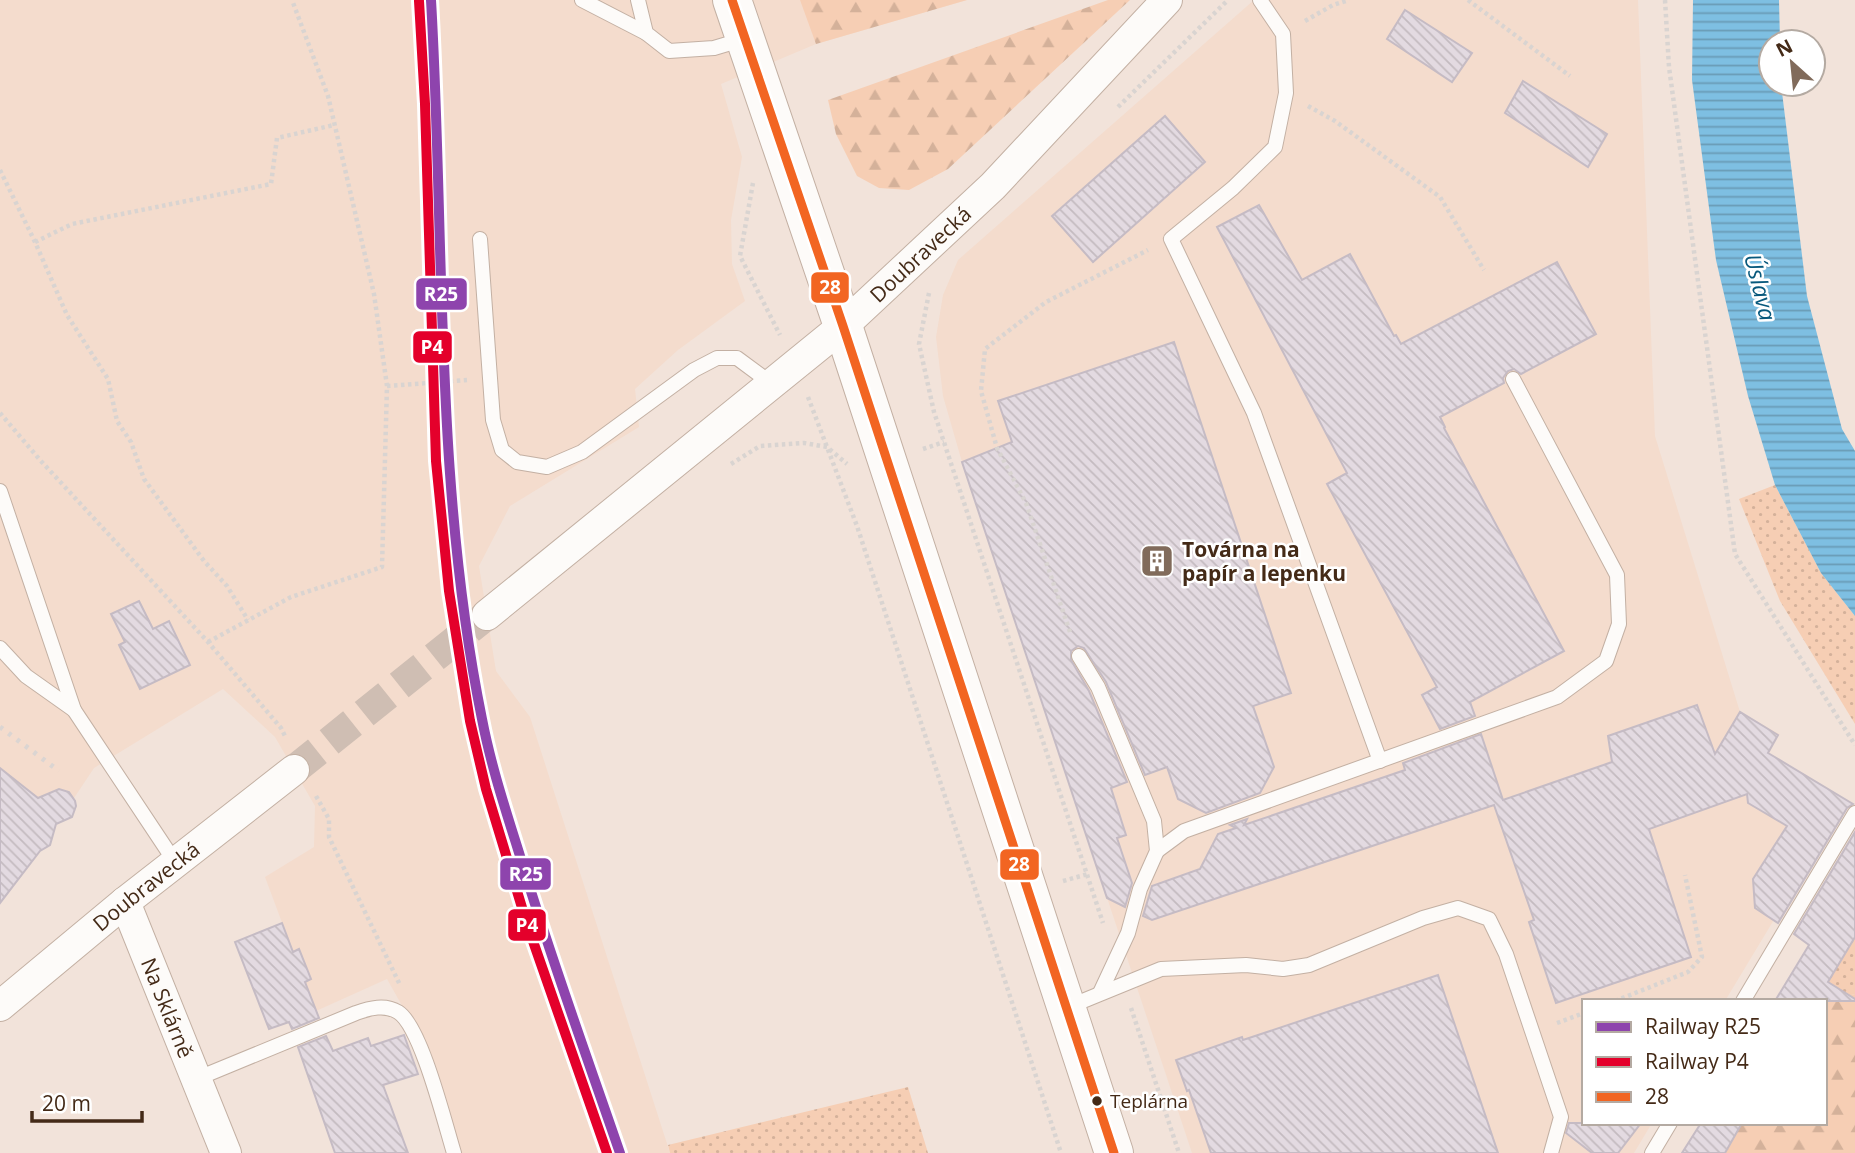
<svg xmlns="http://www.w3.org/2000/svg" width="1855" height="1153" font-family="'Open Sans',sans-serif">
  <defs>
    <pattern id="grass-dots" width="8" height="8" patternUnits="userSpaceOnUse" patternTransform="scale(1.75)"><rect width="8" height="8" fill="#f6ceb4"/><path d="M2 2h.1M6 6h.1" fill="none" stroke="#d4b19a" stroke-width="1.8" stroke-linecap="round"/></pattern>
    <pattern id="forest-firs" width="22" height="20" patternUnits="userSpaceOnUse" patternTransform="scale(1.75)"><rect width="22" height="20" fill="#f6ceb4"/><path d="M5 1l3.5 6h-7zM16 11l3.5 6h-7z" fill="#d4b19a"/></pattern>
    <pattern id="water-rules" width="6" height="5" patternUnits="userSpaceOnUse" patternTransform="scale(1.75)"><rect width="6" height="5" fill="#7ebfe2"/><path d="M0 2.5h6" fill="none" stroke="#699bb6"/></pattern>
    <pattern id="building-back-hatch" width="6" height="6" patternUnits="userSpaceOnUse" patternTransform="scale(1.75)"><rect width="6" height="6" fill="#e3dae1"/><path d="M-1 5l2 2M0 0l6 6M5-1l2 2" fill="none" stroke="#c4bbc0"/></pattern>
  </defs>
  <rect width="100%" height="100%" fill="#f2e3da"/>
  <!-- built -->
  <g fill="#f4dccd">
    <path d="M0,0H967L816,44L721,84L742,157L731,220L732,264L745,301L678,350L635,389L639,427L510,506L479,566L496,671L530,717L670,1153H449L436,1066L387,979L316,1011L305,982L311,979L299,950L293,952L265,877L314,847L315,806L275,737L223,689L94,768L32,861L0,903Z"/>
    <path d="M1254,0H1638L1655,436L1740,712L1779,734L1768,755L1846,800L1725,1001H1584V1123H1652L1634,1153H1192L962,462L943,396L936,337L943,295L958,260Z"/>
  </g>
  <!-- grass -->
  <g fill="url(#grass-dots)">
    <path d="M1775,485L1821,573L1855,616V724L1780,601L1739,499Z"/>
    <path d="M1855,937V994L1825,1002L1816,1001Z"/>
    <path d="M908,1087L928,1153H670L668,1145Z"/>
  </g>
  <!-- forest -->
  <g fill="url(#forest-firs)">
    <path d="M800,0H967L816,44Z"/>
    <path d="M1108,0H1130L948,169L909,190L879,188L857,176L836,134L828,100Z"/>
    <path d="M1855,994V1153H1724L1742,1123H1825V1002Z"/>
  </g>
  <!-- water -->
  <path fill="url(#water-rules)" d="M1693,0H1779L1780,42H1771V84H1781L1807,296L1842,429L1855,451V616L1821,573L1775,485L1748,396L1716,260L1692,80Z"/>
  <!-- building -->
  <g fill="url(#building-back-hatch)" stroke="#c5bbc4" stroke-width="2">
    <path d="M1405,10L1472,53L1452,82L1387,39Z"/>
    <path d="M1523,81L1607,134L1588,167L1505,113Z"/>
    <path d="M1165,116L1205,162L1093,262L1052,216Z"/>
    <path d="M1259,205L1302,280L1350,254L1394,336L1396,335L1401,344L1557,262L1596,334L1521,374L1514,369L1508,371L1503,378L1504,383L1440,417L1445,427L1444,428L1564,651L1470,702L1475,716L1440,729L1422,695L1437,687L1327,484L1347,473L1217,227Z"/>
    <path d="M1174,342L1291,693L1253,706L1274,767L1260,793L1206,813L1178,799L1167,767L1145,775L1106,682L1084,648L1078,646L1071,651V660L1089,691L1127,782L1111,788L1126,835L1117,838L1132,883L1125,907L1107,898L962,462L1012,442L998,401Z"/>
    <path d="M139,601L153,629L169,621L190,665L140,689L119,645L125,642L111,614Z"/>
    <path d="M1697,705L1715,754L1740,712L1778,735L1768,753L1853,804L1847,808L1778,923L1755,908L1753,879L1787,826L1748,803L1747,794L1649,829L1691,957L1556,1003L1529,922L1534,920L1494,805L1152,920L1143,916L1152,886L1200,869L1218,834L1236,828L1230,825L1247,819L1244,825L1405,770L1403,763L1481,734L1503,800L1612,762L1608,736Z"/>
    <path d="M0,768L38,798L59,789L69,792L75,801L76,806L72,817L56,824L50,845L40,851L0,903Z"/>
    <path d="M1855,832V937L1828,982L1855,999V1001H1775L1809,945L1794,934Z"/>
    <path d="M282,923L293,952L299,949L311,979L305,982L319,1018L292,1029L289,1022L269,1029L235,942Z"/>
    <path d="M1438,975L1498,1153H1211L1189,1090L1187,1091L1176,1060L1242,1037L1243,1040Z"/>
    <path d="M404,1035L418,1074L383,1085L408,1153H335L298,1047L326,1036L333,1051L368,1038L371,1046Z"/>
    <path d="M1569,1123H1641L1618,1153H1592L1566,1133Z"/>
    <path d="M1701,1123H1742L1725,1153H1682Z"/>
  </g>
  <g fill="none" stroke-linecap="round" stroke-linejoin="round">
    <!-- street-tunnel -->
    <path stroke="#cfbeb3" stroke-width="30" stroke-dasharray="30 15" stroke-linecap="butt" d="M294,770L487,615"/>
    <defs>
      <g id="lane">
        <path d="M582,0L646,33"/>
        <path d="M638,0L646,33L669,51L714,48L744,39"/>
        <path d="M1260,0L1283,34L1286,93L1275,147L1233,188L1171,239L1254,413L1380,761"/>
        <path d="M480,239L493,420L502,450L517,462L547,467L582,452L694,370L717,358H737L772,384"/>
        <path d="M0,491L74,710"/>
        <path d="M0,648L26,676L74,710L175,862"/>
        <path d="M1079,656L1098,687L1154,821L1157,851L1140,889L1128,933L1100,993"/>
        <path d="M1157,851L1184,831L1557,697L1606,661L1619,624L1617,575L1513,379"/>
        <path d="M1743,1001L1855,813"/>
        <path d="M1068,1007L1161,969L1246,965L1283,969L1309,965L1423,918L1458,908L1489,919L1506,954L1561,1117L1551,1153"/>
        <path d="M196,1079L356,1013C370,1008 385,1004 398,1012C421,1026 445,1124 454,1153"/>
        <path d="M1652,1153L1670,1123"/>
      </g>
      <g id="street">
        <path id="s1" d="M487,615L843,326L993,186L1167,0"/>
        <path id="s2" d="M125,902L226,1153"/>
        <path id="s3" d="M0,1006L125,902L294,770"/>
      </g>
      <path id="primary" d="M732,0L843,326L1114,1153"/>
    </defs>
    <!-- lane casing -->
    <use href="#lane" stroke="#c3b0a3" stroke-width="16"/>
    <!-- street casing -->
    <use href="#street" stroke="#c3b0a3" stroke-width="32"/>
    <!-- primary casing -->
    <use href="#primary" stroke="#c3b0a3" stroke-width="40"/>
    <!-- path -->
    <g stroke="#d9d4d1" stroke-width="4.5" stroke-dasharray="3.5 3.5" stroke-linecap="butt">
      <path d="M1468,0L1570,76"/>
      <path d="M1665,0L1669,67L1735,554L1855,745"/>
      <path d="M1305,21L1333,5L1349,0"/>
      <path d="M1308,106L1335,121L1440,197L1484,270"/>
      <path d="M1118,107L1228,0"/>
      <path d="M0,170L35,242L67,315L108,379L117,421L131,442L144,479L204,561L227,586L248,620"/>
      <path d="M753,183L740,256L780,335"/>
      <path d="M35,242L72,224L271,184L277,138L334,125"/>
      <path d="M929,293L919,344L934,412L1103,923"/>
      <path d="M387,386L467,380"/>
      <path d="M808,397L857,526L1061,1153"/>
      <path d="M0,413L40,460L208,642L281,728L286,738"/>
      <path d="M923,449L944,442"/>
      <path d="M731,464L760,446L804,443L827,447L847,464"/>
      <path d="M1070,632L1026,503L997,448L981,391L985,349L1046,302L1148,250"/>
      <path d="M208,642L291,597L382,567L387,386L374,294L328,96L292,0"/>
      <path d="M316,796L329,819V837L400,985"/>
      <path d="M1063,881L1088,874"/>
      <path d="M1615,1001L1688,972L1702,957L1685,875"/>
      <path d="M1131,1008L1179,1153"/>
      <path d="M1557,1023L1584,1013"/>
    </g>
    <!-- lane -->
    <use href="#lane" stroke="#fdfbf9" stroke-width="14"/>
    <!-- street -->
    <use href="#street" stroke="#fdfbf9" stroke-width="30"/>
    <!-- primary -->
    <use href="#primary" stroke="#fdfbf9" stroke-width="38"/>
    <!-- rail -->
    <path stroke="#dbd5d2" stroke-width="5" stroke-dasharray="3.5 7" stroke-linecap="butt" d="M0,727L59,771"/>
    <defs>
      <path id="bus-1" d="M732,0L843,326L1114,1153"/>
    </defs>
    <!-- bus-1 casing -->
    <use href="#bus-1" stroke="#fff" stroke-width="14"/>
    <!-- bus-1 -->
    <use href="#bus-1" stroke="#f26522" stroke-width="9"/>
    <defs>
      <path id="rail-1" d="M431,0C445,240 434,483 482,719C491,766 506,811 520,856C550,956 586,1054 620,1153"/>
      <path id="rail-2" d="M419,1L425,104L436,461L449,591L470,721L486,789L527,924L607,1153"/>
    </defs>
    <!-- rail-1 casing -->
    <use href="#rail-1" stroke="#fff" stroke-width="16"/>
    <!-- rail-2 casing -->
    <use href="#rail-2" stroke="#fff" stroke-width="16"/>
    <!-- rail-1 -->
    <use href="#rail-1" stroke="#8e44ad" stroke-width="10"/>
    <!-- rail-2 -->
    <use href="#rail-2" stroke="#e4002b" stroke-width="10"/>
  </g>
  <!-- icons -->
  <defs>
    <symbol id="building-square" viewBox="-11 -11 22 22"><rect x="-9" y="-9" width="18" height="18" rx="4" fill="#816b5b" stroke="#fff"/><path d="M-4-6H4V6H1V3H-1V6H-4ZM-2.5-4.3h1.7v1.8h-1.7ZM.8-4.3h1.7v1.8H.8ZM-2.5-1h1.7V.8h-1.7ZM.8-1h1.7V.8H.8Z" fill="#fff"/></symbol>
  </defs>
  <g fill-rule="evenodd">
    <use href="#building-square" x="1138" y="542" width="38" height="38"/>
  </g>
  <!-- markers -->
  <circle fill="#442a17" stroke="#fff" stroke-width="2.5" cx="1097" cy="1101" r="6"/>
  <g text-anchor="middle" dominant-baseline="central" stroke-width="5" stroke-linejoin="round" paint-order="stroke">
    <!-- bus labels -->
    <g font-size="19" fill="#442a17" stroke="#fff" text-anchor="start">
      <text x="1110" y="1101">Teplárna</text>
    </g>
    <!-- street labels -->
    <g font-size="21" fill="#442a17" stroke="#fff">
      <text stroke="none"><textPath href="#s1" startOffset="564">Doubravecká</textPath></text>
      <text stroke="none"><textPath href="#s3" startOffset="189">Doubravecká</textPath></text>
      <text stroke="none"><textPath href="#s2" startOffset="114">Na Sklárně</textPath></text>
    </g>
    <!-- poi labels -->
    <g font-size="21" font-weight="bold" fill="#442a17" stroke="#fff" text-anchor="start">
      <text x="1182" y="549">Továrna na<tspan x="1182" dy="24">papír a lepenku</tspan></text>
    </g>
    <!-- water labels -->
    <g font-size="23" font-style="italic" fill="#08597c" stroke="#fff">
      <text transform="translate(1761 287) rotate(76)">Úslava</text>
    </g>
  </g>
  <g stroke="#fff" stroke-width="2.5">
    <rect x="810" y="271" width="40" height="33" rx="7" fill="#f26522"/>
    <rect x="415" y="277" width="53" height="34" rx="7" fill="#8e44ad"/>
    <rect x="412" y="330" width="41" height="34" rx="7" fill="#e4002b"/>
    <rect x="999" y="848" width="41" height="33" rx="7" fill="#f26522"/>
    <rect x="499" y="857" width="53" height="34" rx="7" fill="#8e44ad"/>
    <rect x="507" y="908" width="40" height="34" rx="7" fill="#e4002b"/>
  </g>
  <g font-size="19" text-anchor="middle" font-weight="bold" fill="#fff">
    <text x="830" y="294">28</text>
    <text x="441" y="301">R25</text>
    <text x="432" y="354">P4</text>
    <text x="1019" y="871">28</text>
    <text x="526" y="881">R25</text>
    <text x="527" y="932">P4</text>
  </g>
  <!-- legend -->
  <rect x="1582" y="999" width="245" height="126" fill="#ffffff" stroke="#b4aaa2" stroke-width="2"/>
  <rect x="1596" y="1022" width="35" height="10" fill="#8e44ad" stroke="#b4aaa2" stroke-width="2"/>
  <text x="1645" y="1034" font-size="21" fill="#442a17">Railway R25</text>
  <rect x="1596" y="1057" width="35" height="10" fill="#e4002b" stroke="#b4aaa2" stroke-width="2"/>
  <text x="1645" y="1069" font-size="21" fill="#442a17">Railway P4</text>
  <rect x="1596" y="1092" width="35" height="10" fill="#f26522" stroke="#b4aaa2" stroke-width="2"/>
  <text x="1645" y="1104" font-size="21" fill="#442a17">28</text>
  <!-- north arrow -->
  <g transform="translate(1792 63) rotate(333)"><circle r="33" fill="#ffffff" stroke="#b4aaa2" stroke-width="2"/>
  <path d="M0-5L12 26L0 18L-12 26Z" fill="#816b5b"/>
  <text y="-10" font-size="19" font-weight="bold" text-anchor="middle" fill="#442a17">N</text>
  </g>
  <!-- scale -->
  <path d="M32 1111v10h110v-10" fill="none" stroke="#442a17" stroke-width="3.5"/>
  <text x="42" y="1111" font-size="21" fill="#442a17" stroke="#ffffff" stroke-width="5" paint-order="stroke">20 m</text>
</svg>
